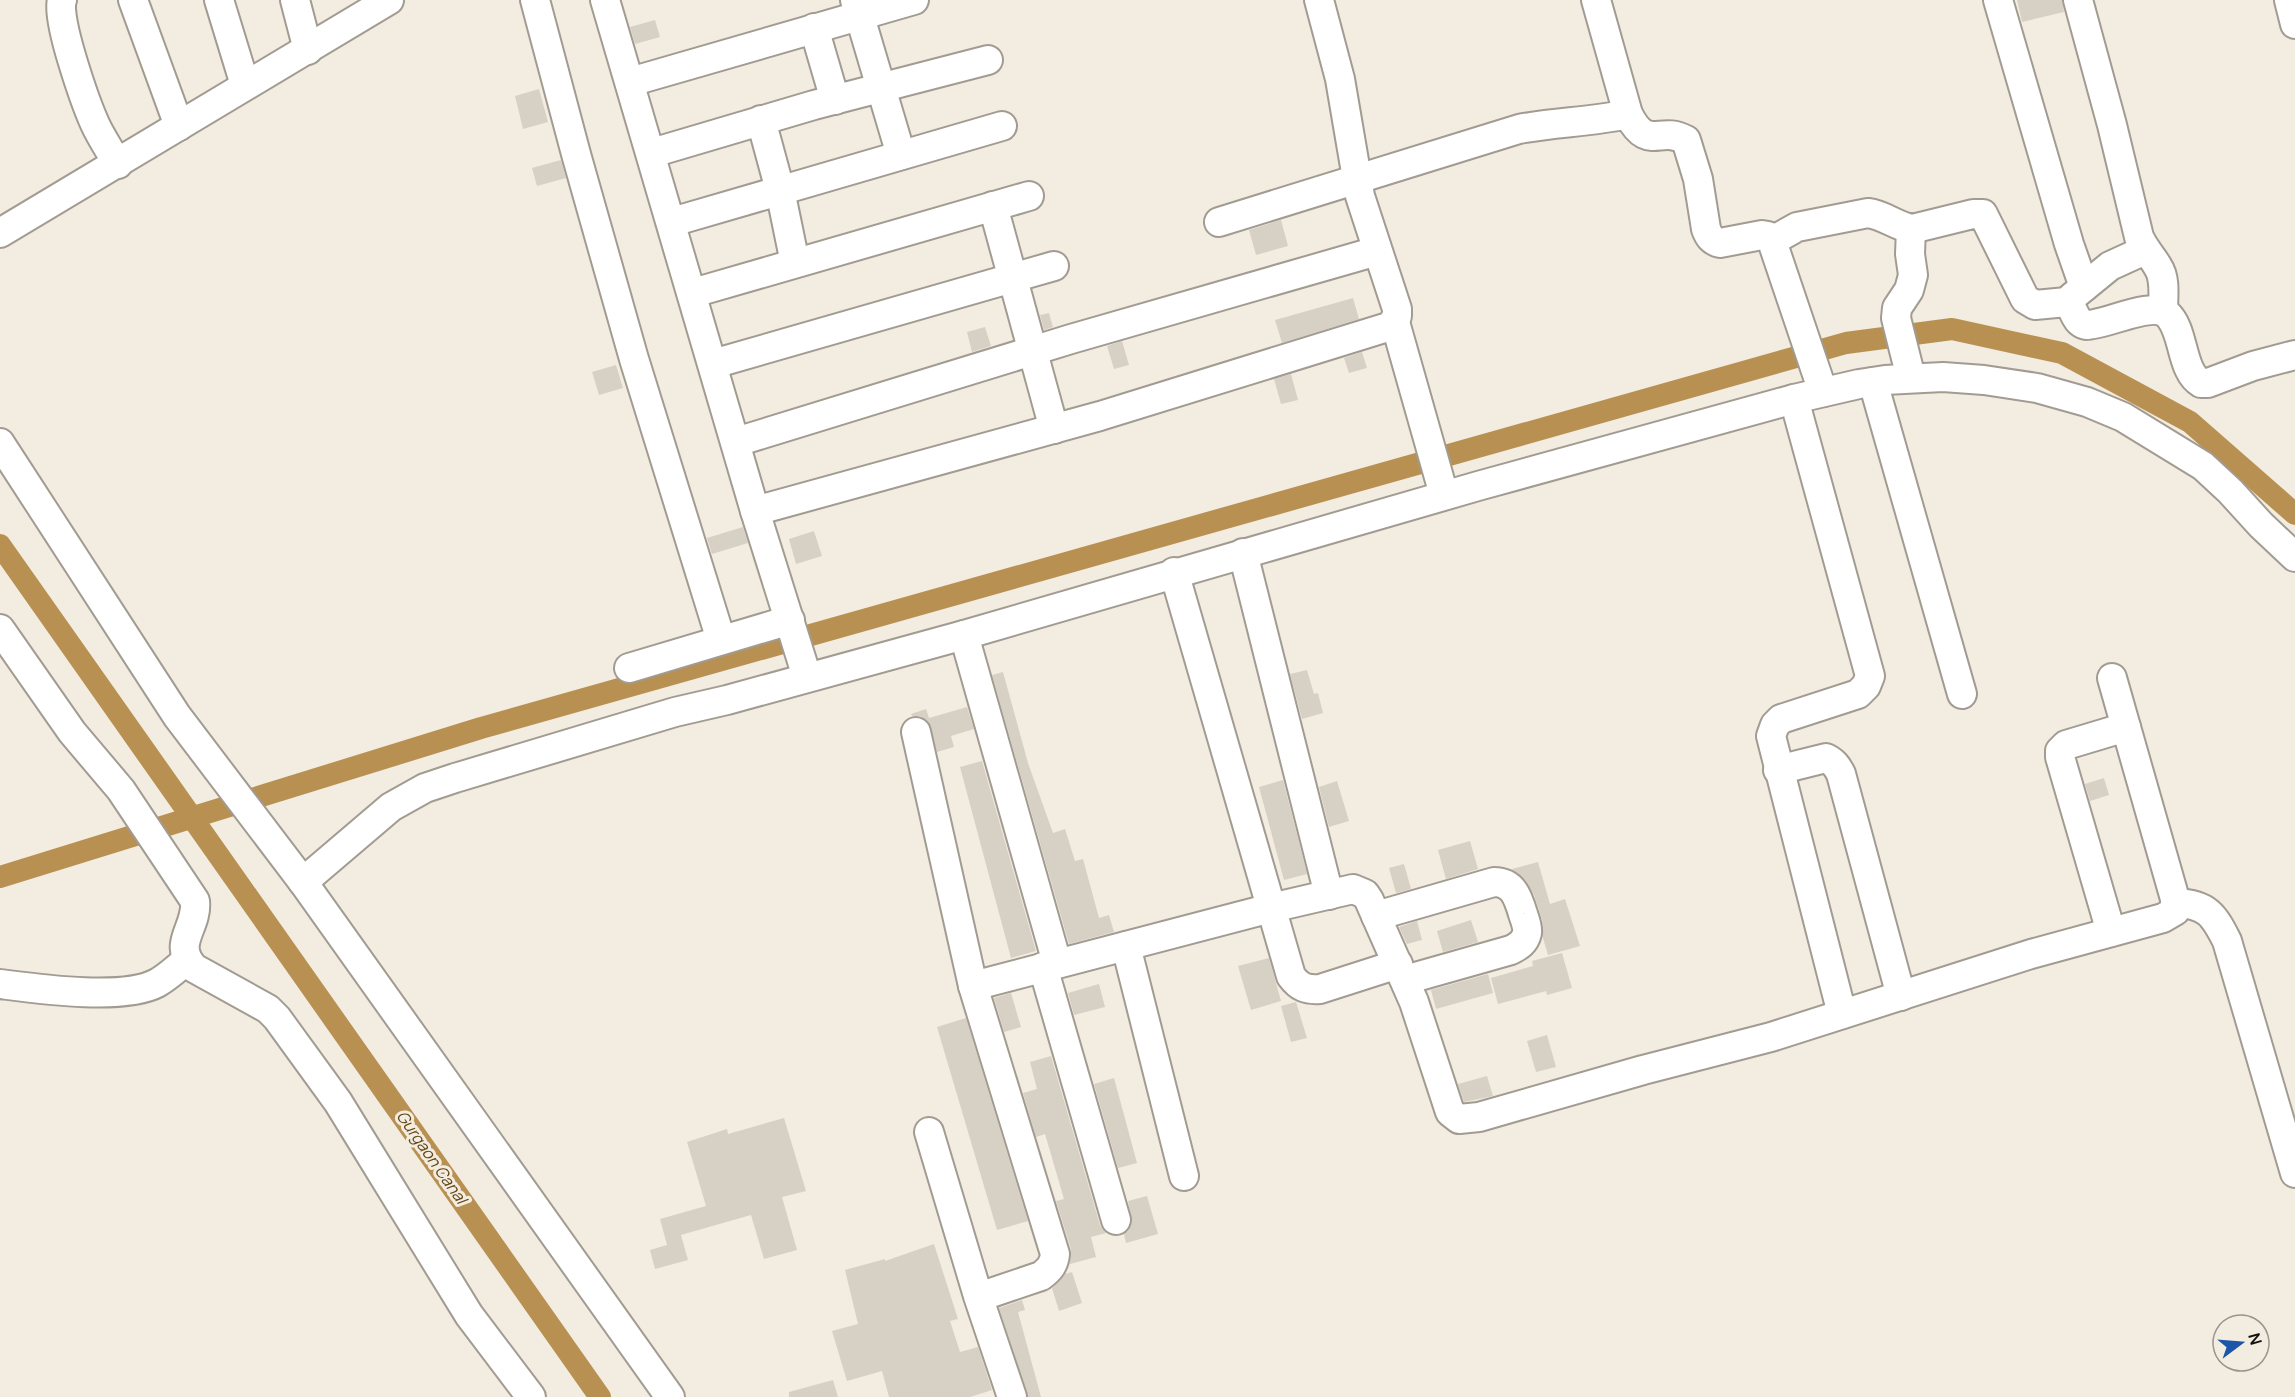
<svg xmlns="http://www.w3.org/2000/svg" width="2295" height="1397" font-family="Manrope,sans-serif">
  <rect width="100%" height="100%" fill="#f3ece1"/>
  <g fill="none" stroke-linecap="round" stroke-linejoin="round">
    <!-- canal -->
    <g stroke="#b89152" stroke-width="22">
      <path d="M0,545L600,1397"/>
      <path d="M0,877L481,728L1846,343L1952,329L2062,353L2190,422L2295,514"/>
    </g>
  </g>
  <!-- building -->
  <g fill="#d7d0c5">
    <path d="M2017,0H2062L2064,12L2022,22Z"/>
    <path d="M655,20L660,37L635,44L630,27Z"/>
    <path d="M539,89L548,122L523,129L515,96Z"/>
    <path d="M561,160L566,178L537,186L532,168Z"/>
    <path d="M1281,220L1288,246L1256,255L1249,230Z"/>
    <path d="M1353,298L1359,319L1282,343L1275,320Z"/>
    <path d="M1049,313L1053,327L1044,330L1040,315Z"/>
    <path d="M985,327L991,346L972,352L967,332Z"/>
    <path d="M1122,341L1129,365L1114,369L1107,346Z"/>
    <path d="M1362,352L1367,368L1349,373L1344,358Z"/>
    <path d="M616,365L623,388L599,395L592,372Z"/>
    <path d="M1291,374L1298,400L1281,404L1274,379Z"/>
    <path d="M743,527L748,543L712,554L707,538Z"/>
    <path d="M814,531L822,556L796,564L789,539Z"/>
    <path d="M1307,670L1314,694L1318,693L1323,713L1302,719L1290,674Z"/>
    <path d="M1003,672L1028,763L1053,833L1065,829L1075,861L1083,859L1099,918L1109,915L1114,932L1069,944L992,675Z"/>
    <path d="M967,707L974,729L951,736L954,747L937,752L928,721L920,716H912L911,714L926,709L929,718Z"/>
    <path d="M982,761L1036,951L1011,958L960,767Z"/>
    <path d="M2104,778L2109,795L2090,801L2085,784Z"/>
    <path d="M1283,780L1307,874L1284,880L1259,787Z"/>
    <path d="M1337,781L1349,821L1329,827L1319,787Z"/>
    <path d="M1470,841L1478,869L1446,879L1438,850Z"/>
    <path d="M1538,862L1550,904L1565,899L1580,946L1548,955L1543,938L1542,920L1534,895L1526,881L1512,869Z"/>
    <path d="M1404,864L1411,889L1396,893L1389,868Z"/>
    <path d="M1471,920L1478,942L1443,952L1437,931Z"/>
    <path d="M1417,921L1422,940L1407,944L1399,927Z"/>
    <path d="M1562,953L1572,988L1547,995L1546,991L1498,1004L1491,978L1533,966L1532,961Z"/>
    <path d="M1269,958L1281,1001L1251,1010L1238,966Z"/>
    <path d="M1488,974L1493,993L1436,1009L1431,990Z"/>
    <path d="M1099,984L1105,1007L1074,1015L1068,993Z"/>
    <path d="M1011,993L1021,1027L1004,1032L994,998Z"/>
    <path d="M1296,1002L1307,1038L1291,1042L1281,1006Z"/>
    <path d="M966,1018L1028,1221L997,1230L937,1027Z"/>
    <path d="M1547,1035L1556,1067L1536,1072L1527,1041Z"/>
    <path d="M1051,1056L1100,1225L1106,1233L1091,1237L1096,1257L1070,1264L1071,1249L1056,1201L1064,1199L1045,1134L1036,1137L1023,1093L1037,1089L1030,1062Z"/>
    <path d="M1487,1076L1493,1096L1464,1102L1458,1084Z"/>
    <path d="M1114,1078L1137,1163L1118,1168L1094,1084Z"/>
    <path d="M784,1118L806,1191L782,1197L797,1250L764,1259L751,1215L681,1235L688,1260L655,1269L650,1250L667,1245L660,1219L706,1206L687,1142L727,1129L728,1134Z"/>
    <path d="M1147,1196L1158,1234L1126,1243L1124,1234L1128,1231L1132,1223L1128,1201Z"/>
    <path d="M934,1244L958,1319L950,1321L960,1352L978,1347L992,1390L970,1397H889L882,1371L847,1381L832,1331L858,1324L845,1270L885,1259V1261Z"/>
    <path d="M1072,1272L1082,1303L1059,1311L1052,1288L1065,1274Z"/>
    <path d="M1022,1300L1025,1310L1018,1312L1041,1397H1028L999,1308Z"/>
    <path d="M833,1380L838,1397H789V1392Z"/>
  </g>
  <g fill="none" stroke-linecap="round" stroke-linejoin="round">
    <defs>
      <g id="minor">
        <path d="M62,0C55,17 86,104 95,124C101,137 110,151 118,164"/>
        <path d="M133,0L179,126"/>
        <path d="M219,0L245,85"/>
        <path d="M295,0L308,50"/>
        <path d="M535,0L576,154L634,359L721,640"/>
        <path d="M605,0L755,511L807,677"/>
        <path d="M855,0L901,155"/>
        <path d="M1596,0L1628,114C1648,153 1659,125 1686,140L1698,179L1706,229C1709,237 1712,241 1720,243L1762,235L1768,236L1772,241L1823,392"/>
        <path d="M1998,0L2069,244L2084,287"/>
        <path d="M2078,0L2112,125L2139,237C2144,249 2152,256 2158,267C2166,279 2163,297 2163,311"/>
        <path d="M2289,0L2295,24"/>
        <path d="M814,28L835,100"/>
        <path d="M630,82L914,0"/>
        <path d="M761,120L780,190L795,263"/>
        <path d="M652,153L814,105L988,60"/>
        <path d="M993,206L1054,429"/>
        <path d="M672,222L1002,126"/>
        <path d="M1219,222L1519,129C1555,122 1592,122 1628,114"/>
        <path d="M0,233L389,0"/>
        <path d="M1772,241L1797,227L1868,213C1884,215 1896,226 1912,229L1973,214H1983L2025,299L2035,305L2067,302C2075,309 2074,322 2086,325C2106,325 2151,301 2167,314C2185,330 2180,371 2201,383H2208L2253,366L2295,355"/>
        <path d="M693,293L1029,196"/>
        <path d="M2072,297L2110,266L2145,250"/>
        <path d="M1395,322L1444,495"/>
        <path d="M713,364L1054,266"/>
        <path d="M1911,378L1896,318L1897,308L1909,290L1913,275L1910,254L1911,229"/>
        <path d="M1873,382L1962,694"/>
        <path d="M1794,399L1870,676L1866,686L1858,694L1781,719L1775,725L1771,736L1842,1014"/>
        <path d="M736,442L1071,339L1377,251"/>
        <path d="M0,443L177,716L303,882L670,1397"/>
        <path d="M755,511L1100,416L1391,326L1397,316V309L1360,196L1340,79L1319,0"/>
        <path d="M1243,553L1329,895"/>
        <path d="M1174,572L1291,976C1299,987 1306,990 1320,989L1398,964"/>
        <path d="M0,629L72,732L121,790L195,901C198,928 171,943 194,968L268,1009L277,1018L338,1102L469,1315L531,1397"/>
        <path d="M964,635L1057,963"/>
        <path d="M629,668L790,620"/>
        <path d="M916,732L973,986L1055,1254C1054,1265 1049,1270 1041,1276L979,1297"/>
        <path d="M1778,770L1826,758C1834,762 1837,766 1841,774L1901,996"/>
        <path d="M303,882L391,807L425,788L455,778L675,712L727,700L964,635L1478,486L1794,399L1859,384L1885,380L1943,377L1984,380L2037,388L2087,402L2123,417L2203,466L2230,491L2261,525L2295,557"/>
        <path d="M2176,903C2207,904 2214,915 2227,941L2295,1173"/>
        <path d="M1376,916L1494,882C1513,882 1518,897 1523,914C1525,920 1528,927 1527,933C1525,942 1519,946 1511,950L1405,980"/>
        <path d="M2111,932L2060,757V751L2066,745L2126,727"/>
        <path d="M1126,946L1184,1176"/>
        <path d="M1043,967L1116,1220"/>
        <path d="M0,984C39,989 123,1001 157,983C168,977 177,968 187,960"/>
        <path d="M973,986L1271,908L1353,889L1365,894L1369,900L1414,1002L1450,1112L1459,1119L1479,1117L1643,1070L1771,1037L2031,954L2163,918L2175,911V899L2112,678"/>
        <path d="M929,1132L978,1296L1012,1397"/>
      </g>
    </defs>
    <!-- minor casing -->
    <use href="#minor" stroke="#a29b91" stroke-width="32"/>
    <!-- minor -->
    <use href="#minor" stroke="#fff" stroke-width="28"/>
  </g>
  <g text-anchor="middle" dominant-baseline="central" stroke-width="6" stroke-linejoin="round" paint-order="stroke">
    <!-- water labels -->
    <g font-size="16" font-style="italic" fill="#604513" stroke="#f3ece1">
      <text transform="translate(432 1157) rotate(55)">Gurgaon Canal</text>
    </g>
  </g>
  <!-- north arrow -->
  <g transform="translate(2241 1343) rotate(74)"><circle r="28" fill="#f3ece1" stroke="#9a958d" stroke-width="1.5"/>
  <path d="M0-4.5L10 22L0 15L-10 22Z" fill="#1c56a8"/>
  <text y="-9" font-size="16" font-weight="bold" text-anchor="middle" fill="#14120e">N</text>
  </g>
</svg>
